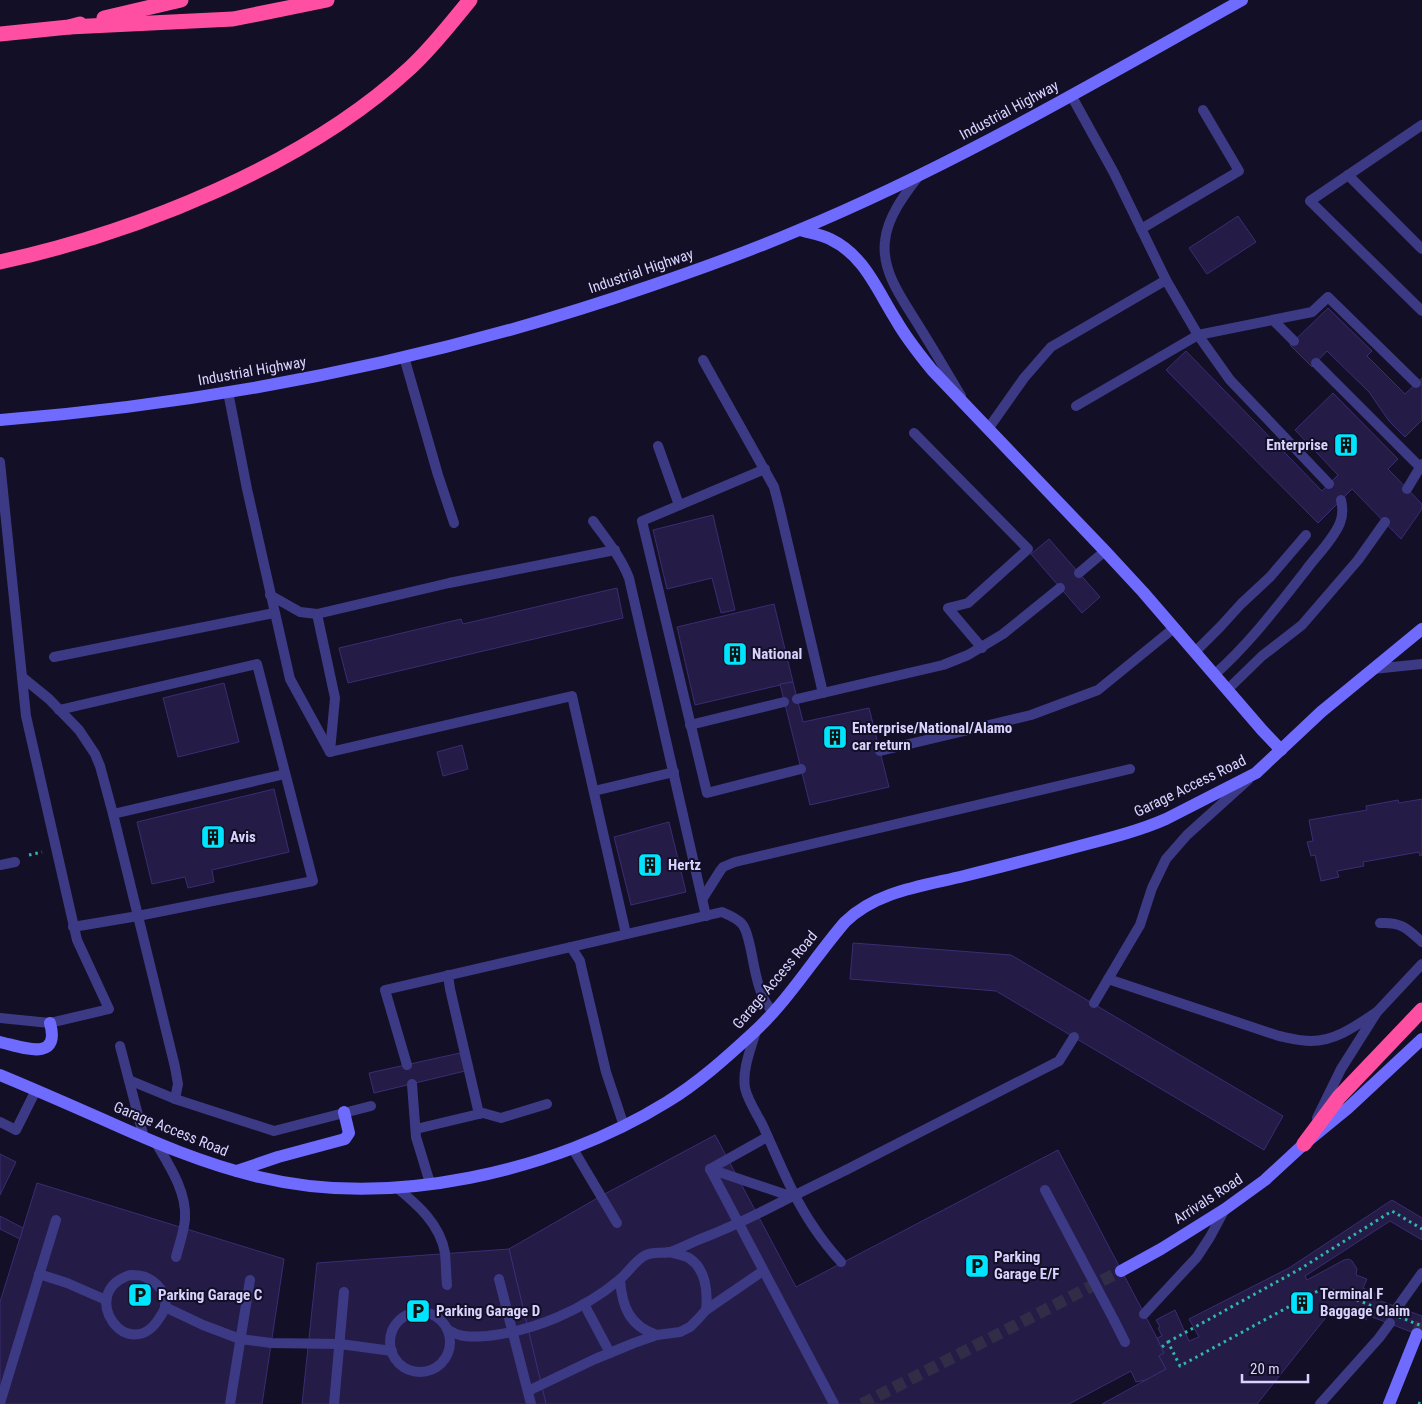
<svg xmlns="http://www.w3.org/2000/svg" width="1422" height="1404" font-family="'Roboto Condensed',sans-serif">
  <rect width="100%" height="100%" fill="#130f26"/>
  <!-- building -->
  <g fill="#241b47" stroke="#3b2d73">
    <path d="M1238,216L1256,242L1207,274L1189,248Z"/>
    <path d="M1328,308L1372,351L1367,356L1405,394L1422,378V420L1405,437L1389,421L1369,392L1327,351L1312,367L1290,345Z"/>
    <path d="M1186,351L1322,491L1338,475L1295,430L1333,393L1398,459L1388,469L1422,504V509L1401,539L1352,489L1318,523L1166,370Z"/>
    <path d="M713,515L735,610L721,613L712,578L667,589L653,530Z"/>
    <path d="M1049,539L1100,597L1082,613L1031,554Z"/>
    <path d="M617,588L623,618L348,683L339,648L461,619L463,624Z"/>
    <path d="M774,604L793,682L695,705L677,627Z"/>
    <path d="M793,682L803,722L869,708L889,787L810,805L780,684Z"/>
    <path d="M224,683L239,742L178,757L163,698Z"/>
    <path d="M462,745L468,769L443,776L437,752Z"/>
    <path d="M274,789L289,852L212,870L214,882L188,888L185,877L152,884L137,822Z"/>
    <path d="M1422,799V855L1420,856L1419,852L1363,862L1364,866L1337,871L1339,877L1321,881L1315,855L1311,856L1307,842L1313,841L1309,820L1367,810L1366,806L1398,800L1399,803Z"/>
    <path d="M669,822L686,892L631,905L614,837Z"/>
    <path d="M853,943L1011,955L1283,1116L1264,1150L996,991L850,979Z"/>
    <path d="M460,1053L465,1071L374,1093L369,1073Z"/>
    <path d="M715,1135L796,1287L1058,1150L1157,1338L1164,1353L1159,1356L1166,1369L1146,1380L1136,1382L1131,1371L1069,1404H546L509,1249L601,1196Z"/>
    <path d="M0,1154L16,1162L0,1195Z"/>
    <path d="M37,1183L284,1259L262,1404H0V1302Z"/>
    <path d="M1392,1200L1422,1218V1240L1390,1221L1305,1276L1307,1280L1344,1260L1349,1259L1352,1261L1357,1269L1356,1275L1367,1279L1363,1288L1376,1294L1375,1299L1422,1316V1336L1367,1315L1366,1320L1335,1306L1257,1404H1102L1166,1369L1159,1356L1164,1353L1157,1338L1162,1336L1158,1328L1160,1327L1156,1320L1175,1310L1189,1341L1199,1337L1189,1319L1289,1268Z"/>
    <path d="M0,1216L23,1228L20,1239L0,1229Z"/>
    <path d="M509,1249L546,1404H302L317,1263Z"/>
  </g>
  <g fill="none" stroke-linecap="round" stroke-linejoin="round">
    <!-- secondary-tunnel -->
    <g stroke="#312d47" stroke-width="12" stroke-dasharray="12 6" stroke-linecap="butt">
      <path d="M1417,1334L1422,1321"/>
      <path d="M862,1404L1121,1271"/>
    </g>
    <!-- path -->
    <g stroke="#2fb8b0" stroke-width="3" stroke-dasharray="2.5 4" stroke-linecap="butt">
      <path d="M29,855L42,852"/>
      <path d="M1168,1342L1300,1269L1392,1211L1422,1229"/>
      <path d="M1418,1403L1421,1404"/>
    </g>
    <!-- lane -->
    <g stroke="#3d3a85" stroke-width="10">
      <path d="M1071,95L1114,173L1166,280L1198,335L1230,380L1329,484"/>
      <path d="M1422,125L1310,201L1422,311"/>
      <path d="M1348,175L1422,249"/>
      <path d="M918,177C904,195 887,218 885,241C881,274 906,304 922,331C935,352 948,374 961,396"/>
      <path d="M1141,229L1239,171L1203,110"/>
      <path d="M1273,320L1294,341"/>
      <path d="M404,357L438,475L454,523"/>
      <path d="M703,360L774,487L779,506L823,693"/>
      <path d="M1316,363L1420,467"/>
      <path d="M228,392L247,489L290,679L330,752"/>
      <path d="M1076,406L1198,335L1312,312L1328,297L1416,383"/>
      <path d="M988,429L1024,378L1051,347L1166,280"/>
      <path d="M914,433L1028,549L968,603L948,608L982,648"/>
      <path d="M658,446L679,505"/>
      <path d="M0,462L26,716L77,940L109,1009L50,1023L0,1018"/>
      <path d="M765,469L642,521L707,793L801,769"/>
      <path d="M1407,489L1422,464"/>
      <path d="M593,521C606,539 621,557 629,578L706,916"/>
      <path d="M1079,573L1105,551"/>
      <path d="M270,595L300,612L317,614L449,583L615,550"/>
      <path d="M317,614L335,698L330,751"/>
      <path d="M1195,652L1221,626L1241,604L1270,577L1306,535"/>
      <path d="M54,657L274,613"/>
      <path d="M1373,669L1422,664"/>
      <path d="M1214,675C1249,644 1277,607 1306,570C1317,555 1333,540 1340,523C1343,515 1343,508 1341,500"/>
      <path d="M22,677L49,699L79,730L95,754L100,766L113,814L175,1067L178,1084L175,1099"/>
      <path d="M1227,690L1262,656L1302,625L1358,560L1385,522"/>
      <path d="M797,699L943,665L968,655L1003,634L1060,588"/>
      <path d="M59,710L257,664L313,881L138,916L73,927"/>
      <path d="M690,725L784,702"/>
      <path d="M880,751L1031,715L1098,690L1174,628"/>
      <path d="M330,752L572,696L626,934"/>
      <path d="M594,791L674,772"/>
      <path d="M113,814L285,774"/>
      <path d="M0,865L15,862"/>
      <path d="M703,898L720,871L723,867L735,862L1130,769"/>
      <path d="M1380,923C1401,922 1407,928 1422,942"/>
      <path d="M571,947L580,961L581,966L606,1072L624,1126"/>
      <path d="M448,975L450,989L479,1114"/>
      <path d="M1108,979L1279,1036C1289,1038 1300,1041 1311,1041C1336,1041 1357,1025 1377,1012"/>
      <path d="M1094,1003L1140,925L1152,888L1166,859L1187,835L1248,780"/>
      <path d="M756,1031C751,1049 742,1069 745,1088C748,1101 757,1114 763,1126C779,1161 793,1198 815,1229C823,1241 832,1252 841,1262"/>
      <path d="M120,1046L144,1138"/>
      <path d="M407,1065L385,990L722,912C729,915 737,918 742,924C747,930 748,939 750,946C755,968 757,995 773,1012"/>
      <path d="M129,1080L175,1099L274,1131L371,1106"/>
      <path d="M412,1084L416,1137L430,1183"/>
      <path d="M1317,1118L1341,1069L1377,1012L1422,964"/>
      <path d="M0,1122L16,1130L36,1090"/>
      <path d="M416,1129L483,1113L501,1118L547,1104"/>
      <path d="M156,1143C169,1165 187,1192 185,1219C184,1232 179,1245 176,1257"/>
      <path d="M573,1149L617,1223"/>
      <path d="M710,1169L834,1404"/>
      <path d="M710,1169L793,1197"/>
      <path d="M710,1169L767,1137"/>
      <path d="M846,1170L1059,1061L1074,1037"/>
      <path d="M396,1187C418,1205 440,1224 445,1253C446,1264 446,1275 447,1285"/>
      <path d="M1045,1190L1114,1320"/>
      <path d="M669,1252C676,1254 683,1255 689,1258C706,1269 708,1292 706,1310"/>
      <path d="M39,1274L67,1283L106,1300"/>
      <path d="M130,1275C135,1275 141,1275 145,1277C156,1281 168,1294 165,1306C165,1310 162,1314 160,1317C129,1368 75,1293 130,1275Z"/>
      <path d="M499,1279L531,1404"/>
      <path d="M620,1280C622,1306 629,1326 657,1335"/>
      <path d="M584,1304L610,1353"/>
      <path d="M165,1307L203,1325L240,1339L271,1343L340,1344L392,1351"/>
      <path d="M1397,1308L1422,1273"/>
      <circle cx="420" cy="1342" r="30"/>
      <path d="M1144,1314L1197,1257L1210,1237L1225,1209"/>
      <path d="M447,1329C459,1338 473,1337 487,1336C534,1331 583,1310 619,1280C628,1273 634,1262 644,1256C652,1251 661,1254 670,1252C679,1249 689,1244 698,1240C727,1229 754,1216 781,1202"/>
      <path d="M528,1391L595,1359L634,1343L657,1335L680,1332L690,1327L698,1319L706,1310L763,1271"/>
      <path d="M0,1403L56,1220"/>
      <path d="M334,1404L344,1292"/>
      <path d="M1320,1404L1379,1338L1390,1323"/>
    </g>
    <!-- secondary -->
    <g stroke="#6f6bff" stroke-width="12">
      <path d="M800,230C810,233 821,234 830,239C864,255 877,290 896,320C906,338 919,354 932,370L1105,551L1143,592L1262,730L1281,750"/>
      <path d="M0,420C223,402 439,359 650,286C700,269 750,251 799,230C953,166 1097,81 1242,0"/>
      <path d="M0,1042C22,1047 61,1063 50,1023"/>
      <path d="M0,1075C34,1089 68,1104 102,1119C153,1142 204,1164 259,1177C390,1209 554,1172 667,1102C698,1083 726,1058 753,1033C788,1001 814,958 845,922C877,891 923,886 964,876C1005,866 1046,855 1087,844C1114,837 1141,830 1166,819L1256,773L1321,712L1422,629"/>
      <path d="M237,1171L278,1157L345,1139L349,1133L344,1112"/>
      <path d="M1121,1271L1161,1249L1225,1209L1265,1180L1304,1144L1348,1108L1422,1039"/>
      <path d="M1389,1404L1417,1334"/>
    </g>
    <!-- highway -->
    <g stroke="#ff4fa3" stroke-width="15">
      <path d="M104,18L181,0"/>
      <path d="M69,27L233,19L327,0"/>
      <path d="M0,34L69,27L80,24"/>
      <path d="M0,262C138,232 305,165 410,68C432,48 451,23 470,0"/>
      <path d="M1304,1144L1339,1097L1422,1010"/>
    </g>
    <!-- path-bridge -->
    <path stroke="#2fb8b0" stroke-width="3" stroke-dasharray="2.5 4" stroke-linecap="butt" d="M1162,1347L1168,1342L1180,1366L1325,1287L1422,1326"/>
    <!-- lane-bridge -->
    <g stroke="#3d3a85" stroke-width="10">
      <path d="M781,1202L846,1170"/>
      <path d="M1114,1320L1125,1342"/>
      <path d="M230,1404L250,1280"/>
    </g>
  </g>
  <!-- icons -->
  <defs>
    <symbol id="building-square" viewBox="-11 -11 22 22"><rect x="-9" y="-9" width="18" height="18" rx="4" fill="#00e5ff" stroke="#130f26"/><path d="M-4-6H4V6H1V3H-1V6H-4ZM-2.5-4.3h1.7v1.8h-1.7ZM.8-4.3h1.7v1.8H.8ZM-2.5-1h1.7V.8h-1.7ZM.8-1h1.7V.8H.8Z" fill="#111"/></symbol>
    <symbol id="parking-square" viewBox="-11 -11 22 22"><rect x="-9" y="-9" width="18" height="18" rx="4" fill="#00e5ff" stroke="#130f26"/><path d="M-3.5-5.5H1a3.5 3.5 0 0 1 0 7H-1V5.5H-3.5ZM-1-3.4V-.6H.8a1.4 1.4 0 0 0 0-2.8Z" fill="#111"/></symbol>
  </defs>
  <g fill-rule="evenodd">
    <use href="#building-square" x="1332" y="431" width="28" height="28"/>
    <use href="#building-square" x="721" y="640" width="28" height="28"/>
    <use href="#building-square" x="821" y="723" width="28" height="28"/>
    <use href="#building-square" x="199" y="823" width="28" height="28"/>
    <use href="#building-square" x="636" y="851" width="28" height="28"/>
    <use href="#parking-square" x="963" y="1252" width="28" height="28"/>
    <use href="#parking-square" x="126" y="1281" width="28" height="28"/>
    <use href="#building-square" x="1288" y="1289" width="28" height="28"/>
    <use href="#parking-square" x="404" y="1297" width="28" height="28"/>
  </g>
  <g text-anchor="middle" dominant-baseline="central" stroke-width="4" stroke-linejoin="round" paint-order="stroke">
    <!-- street labels -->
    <g font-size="15" fill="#d9d4ff" stroke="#130f26">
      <text transform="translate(1009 110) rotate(-28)">Industrial Highway</text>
      <text transform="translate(641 271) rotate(-19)">Industrial Highway</text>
      <text transform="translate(252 371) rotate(-10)">Industrial Highway</text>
      <text transform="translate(1190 786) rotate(-26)">Garage Access Road</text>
      <text transform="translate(775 980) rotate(-50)">Garage Access Road</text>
      <text transform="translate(171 1129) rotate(22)">Garage Access Road</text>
      <text transform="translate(1208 1199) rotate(-33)">Arrivals Road</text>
    </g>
    <!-- poi labels -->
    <g font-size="15" font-weight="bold" fill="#d9d4ff" stroke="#130f26" text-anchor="start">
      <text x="1328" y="445" text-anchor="end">Enterprise</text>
      <text x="752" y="654">National</text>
      <text x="852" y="728">Enterprise/National/Alamo<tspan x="852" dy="17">car return</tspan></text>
      <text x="230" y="837">Avis</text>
      <text x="668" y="865">Hertz</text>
      <text x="994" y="1257">Parking<tspan x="994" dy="17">Garage E/F</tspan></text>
      <text x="1320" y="1294">Terminal F<tspan x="1320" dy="17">Baggage Claim</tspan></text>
      <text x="158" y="1295">Parking Garage C</text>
      <text x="436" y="1311">Parking Garage D</text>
    </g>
  </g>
  <!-- scale -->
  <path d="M1242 1374v8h66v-8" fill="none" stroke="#d9d4ff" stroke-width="2.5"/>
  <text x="1250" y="1374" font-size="15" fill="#d9d4ff" stroke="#130f26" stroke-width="4" paint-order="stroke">20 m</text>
</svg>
